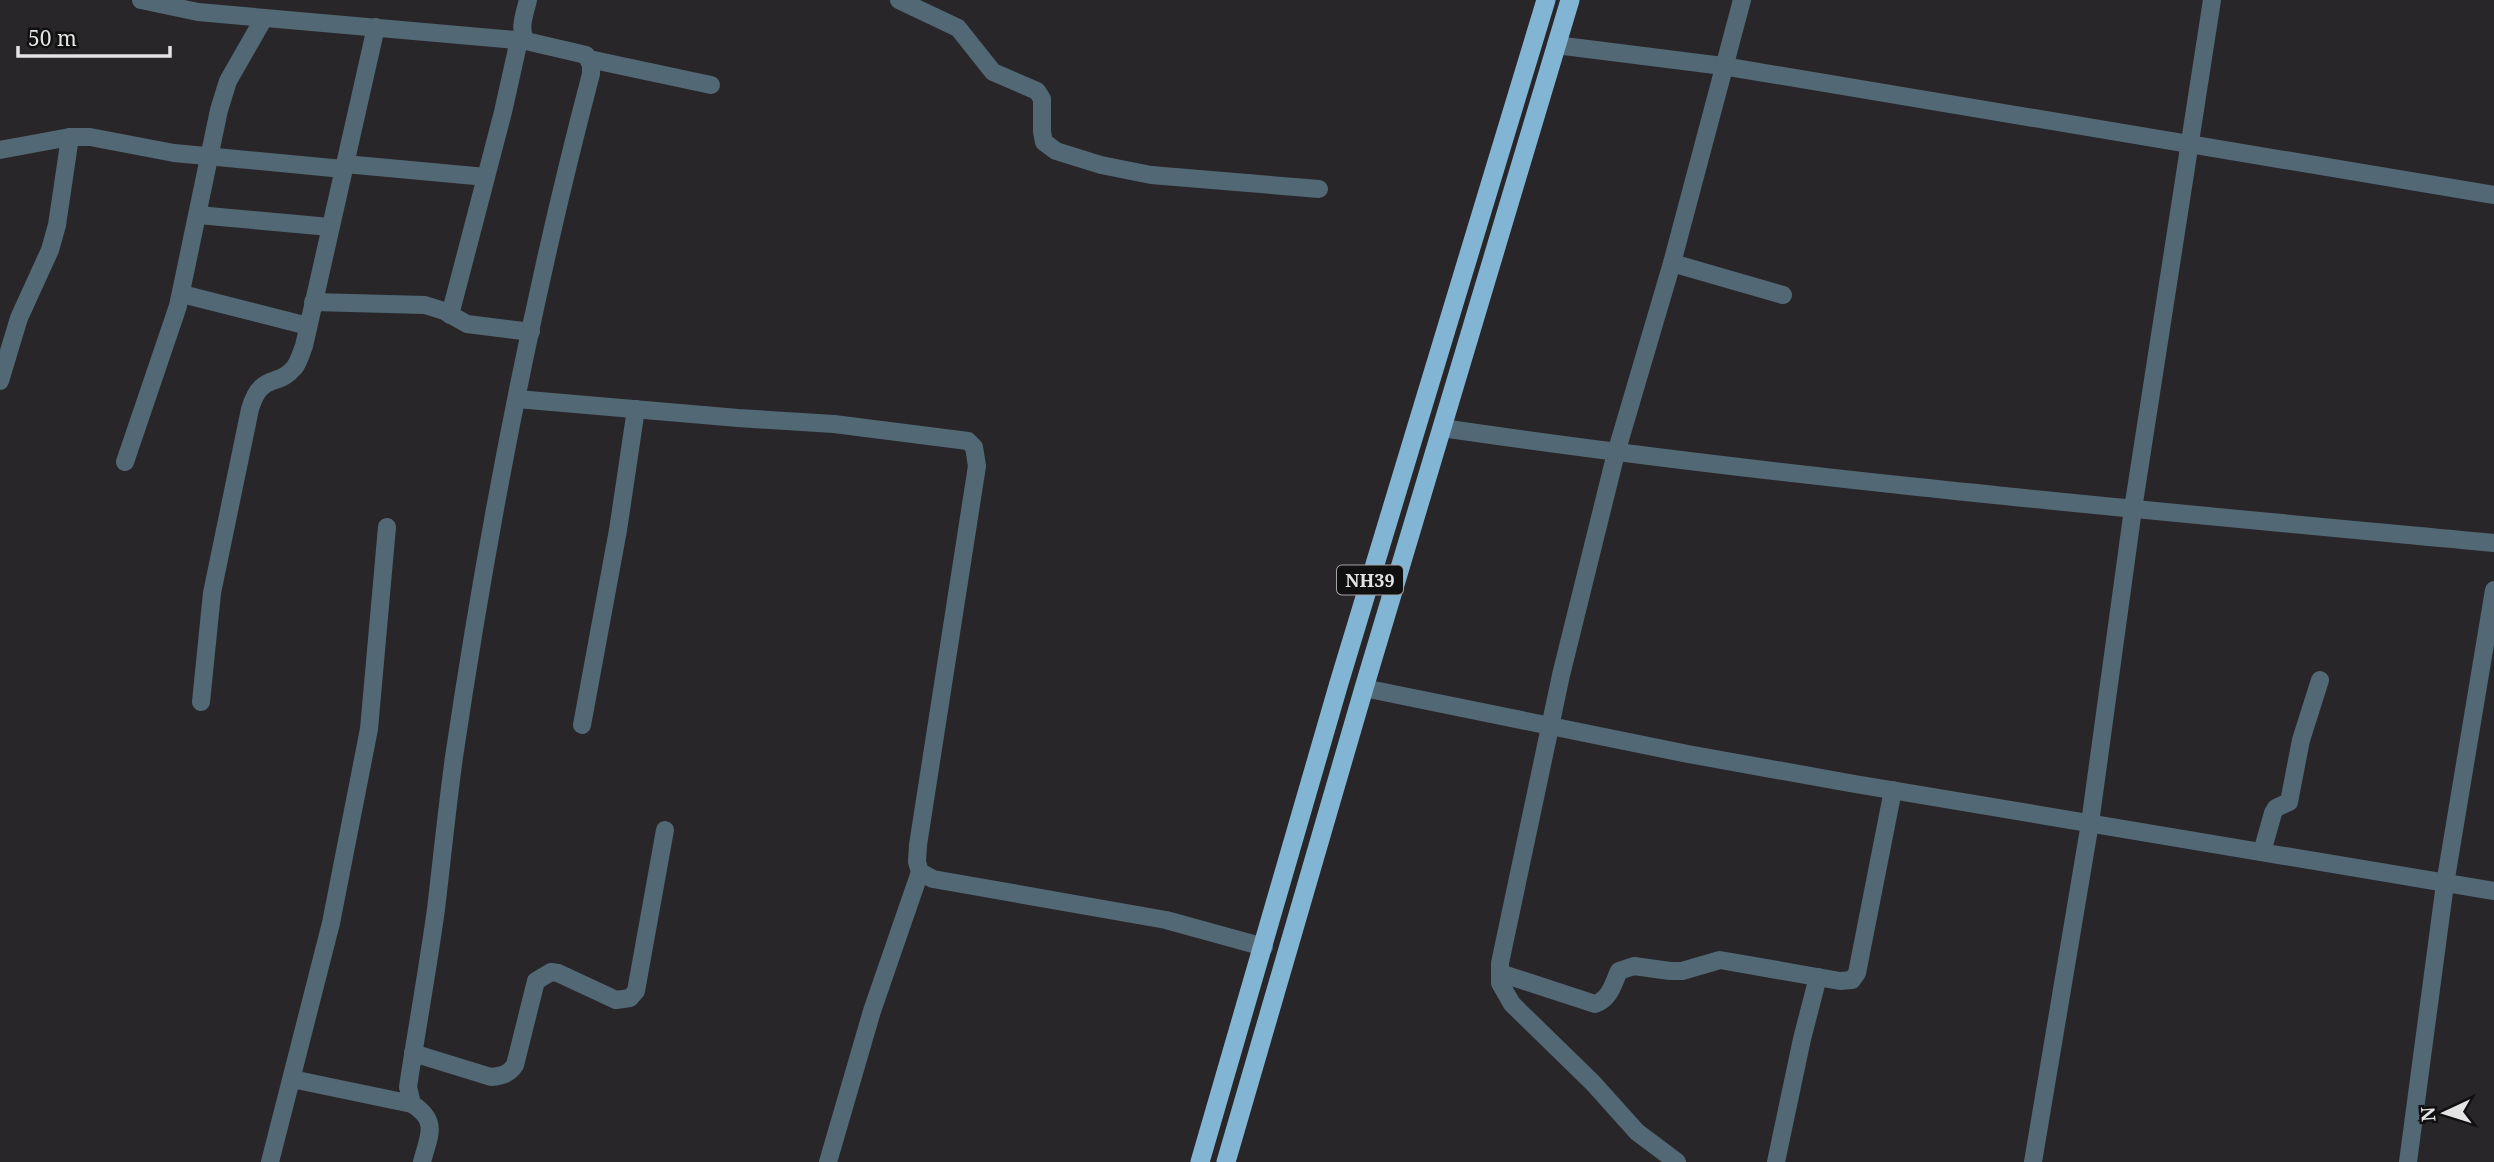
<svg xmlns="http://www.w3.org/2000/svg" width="2494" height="1162" font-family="'Noto Serif',serif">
  <rect width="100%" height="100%" fill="#282629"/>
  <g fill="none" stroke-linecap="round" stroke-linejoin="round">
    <!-- minor -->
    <g stroke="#526875" stroke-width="18">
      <path d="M141,0L198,12L526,41"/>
      <path d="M899,0L958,28L993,72L1037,91L1042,99V132L1044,142L1056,151L1101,165L1151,175L1319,189"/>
      <path d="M1556,45L1723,66L2494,195"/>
      <path d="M589,59L711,85"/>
      <path d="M0,150L70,137H90L174,153L343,169"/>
      <path d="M345,164L486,177"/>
      <path d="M198,215L330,227"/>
      <path d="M1672,263L1783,295"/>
      <path d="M182,294L308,326"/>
      <path d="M313,302L425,305L444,311L467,324L531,332"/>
      <path d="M450,315L503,112L519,40"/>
      <path d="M0,381L19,318L50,250L57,225L70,137"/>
      <path d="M517,399L738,418L834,424L968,441L974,447L977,466L918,845L917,862L920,872L933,879L1166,920L1264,947"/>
      <path d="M1442,428C1791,479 2143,510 2494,543"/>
      <path d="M125,462L178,306L219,110L228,81L264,18"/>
      <path d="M1364,688L1688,754L1855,784L2494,891"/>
      <path d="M201,702L212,593L250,409C261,372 277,388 294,368C299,362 301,353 304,346L376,27"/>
      <path d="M582,725L618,530L636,409"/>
      <path d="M2262,852L2273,813L2276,808L2289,802L2301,740L2320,680"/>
      <path d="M1500,973L1595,1004C1610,999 1613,984 1619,971L1634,966L1670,971H1682L1720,960L1840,981L1852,980L1857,973L1893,790"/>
      <path d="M413,1053L491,1077C502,1076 509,1074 515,1065L536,981L551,972L558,973L616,1000L630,998L636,991L665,830"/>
      <path d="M292,1079L412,1104"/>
      <path d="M270,1162L331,923L369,729L387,527"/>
      <path d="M422,1162C429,1135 439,1121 412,1104L408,1087C417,1027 428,968 436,909C442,859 447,808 454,757C488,528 532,298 591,74V65L586,55L526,41C518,29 525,13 528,0"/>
      <path d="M828,1162L872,1011L920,872"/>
      <path d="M1677,1162L1637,1132L1593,1083L1512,1004L1500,983V963L1561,675L1616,453L1672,263L1742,0"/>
      <path d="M1776,1162L1802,1039L1818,977"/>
      <path d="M2033,1162L2090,823L2133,509L2212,0"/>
      <path d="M2408,1162L2445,884L2494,590"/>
    </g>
    <!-- trunk -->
    <g stroke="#82b5d4" stroke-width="19">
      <path d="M1200,1162L1339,683L1546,0"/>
      <path d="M1226,1162L1364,688L1570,0"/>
    </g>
  </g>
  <g text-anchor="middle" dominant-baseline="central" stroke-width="6" stroke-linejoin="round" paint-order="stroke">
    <!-- shield labels -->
    <rect fill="#101011" stroke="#a5a4a5" stroke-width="2" x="1337" y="565.5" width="66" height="29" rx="5"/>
    <g font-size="18" font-weight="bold" fill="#e5e4e5">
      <text x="1370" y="580">NH39</text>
    </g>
  </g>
  <!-- north arrow -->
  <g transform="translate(2445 1113) rotate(266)" stroke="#101011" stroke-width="5" paint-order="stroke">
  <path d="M0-5L12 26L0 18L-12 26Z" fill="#e5e4e5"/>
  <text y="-10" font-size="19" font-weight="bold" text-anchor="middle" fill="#e5e4e5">N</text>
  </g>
  <!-- scale -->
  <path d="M18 46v10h152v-10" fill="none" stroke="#e5e4e5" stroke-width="3.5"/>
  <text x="28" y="46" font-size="21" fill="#e5e4e5" stroke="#101011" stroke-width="5" paint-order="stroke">50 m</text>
</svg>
